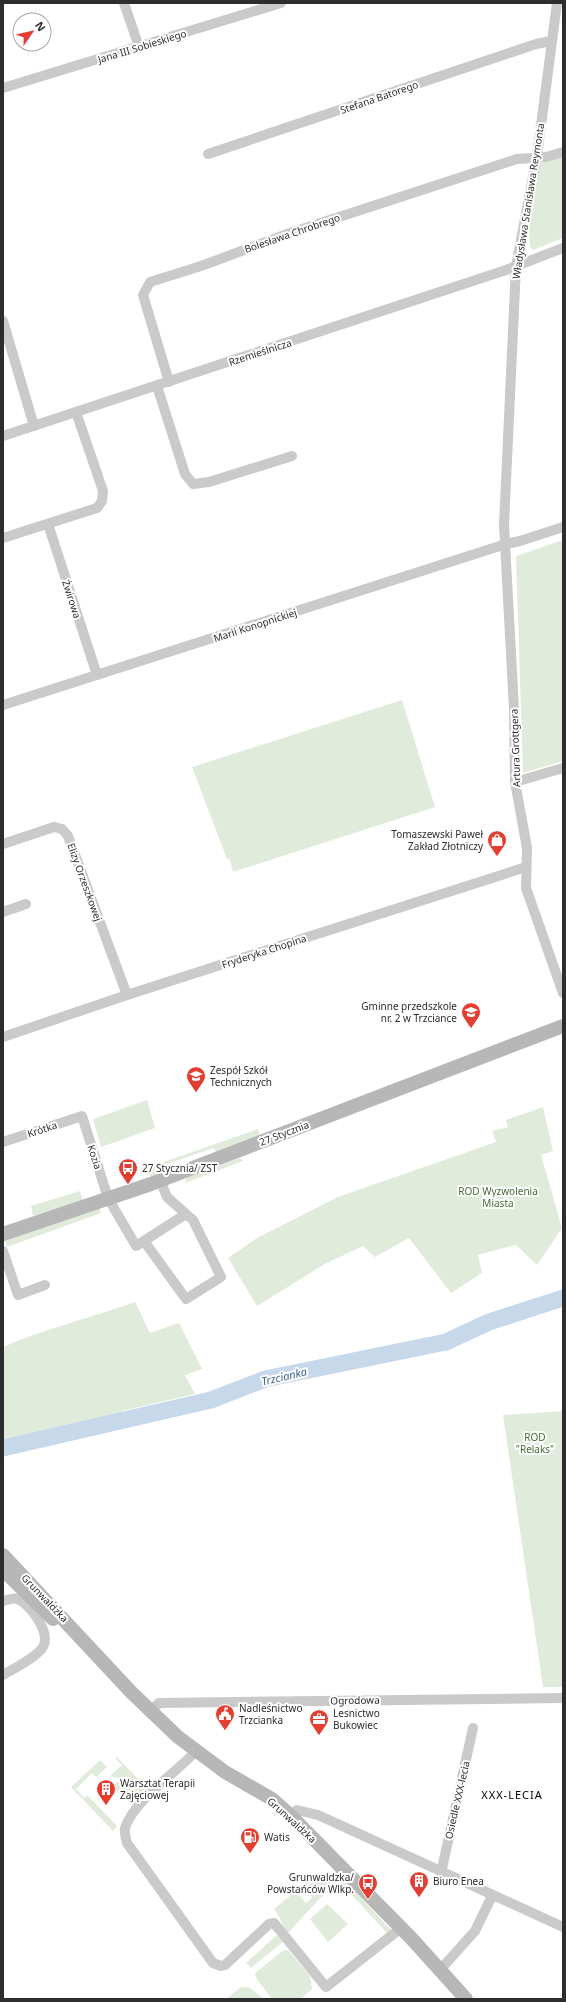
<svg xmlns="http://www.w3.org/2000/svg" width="566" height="2002" font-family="'Noto Sans',sans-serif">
  <rect width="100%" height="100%" fill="#fff"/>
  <!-- green -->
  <g fill="#e1ebdb">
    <path d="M563,156V238L533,250L530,247L529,230L539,165L545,161Z"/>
    <path d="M563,540V761L523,773L516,556Z"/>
    <path d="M402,700L435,807L233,872L230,860L227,859L192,767Z"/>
    <path d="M147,1100L155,1128L101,1147L93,1119Z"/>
    <path d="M543,1107L553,1151L541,1155L562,1228L537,1265L516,1245L478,1255L482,1273L451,1293L409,1238L375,1257L363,1246L325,1264L257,1306L228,1258L257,1238L338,1197L496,1142L492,1131L508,1127L506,1120Z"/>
    <path d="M258,1129L260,1136L217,1155L214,1148L155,1168L158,1176L151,1178L148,1169L149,1167Z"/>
    <path d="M240,1158L243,1161L185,1183L186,1178Z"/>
    <path d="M80,1191L83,1201L33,1216L31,1206Z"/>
    <path d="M99,1208L101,1213L7,1247L5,1242L6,1240Z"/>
    <path d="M135,1302L150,1333L179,1323L202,1369L185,1375L195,1394L122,1411L126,1419L3,1447V1347C46,1328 91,1318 135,1302Z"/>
    <path d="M563,1411V1687H543L503,1415Z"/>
    <path d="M117,1757L140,1781L113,1777L111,1775L122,1765L116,1759Z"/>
    <path d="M100,1760L107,1767L96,1777L92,1773L76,1789L84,1798L87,1795L117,1826L113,1831L71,1787Z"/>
    <path d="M118,1782L139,1785L149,1791L140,1800L133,1794L127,1801L112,1787Z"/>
    <path d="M332,1871H336L391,1930L387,1933L340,1882L320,1898L288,1933C281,1925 281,1917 274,1909L296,1891L306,1903L312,1898L305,1887Z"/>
    <path d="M327,1904L348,1924L328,1942L310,1919Z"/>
    <path d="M277,1935L283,1942L251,1968L246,1963Z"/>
    <path d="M284,1950H288L310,1976L312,1989L301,1999H272L256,1978L255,1973Z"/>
    <path d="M241,1987H249L264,1999H226Z"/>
  </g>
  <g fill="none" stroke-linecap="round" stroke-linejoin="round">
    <!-- river -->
    <path stroke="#c7d8eb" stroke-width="17" d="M3,1448L211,1400L265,1379L446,1342L489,1322L563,1298"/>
    <!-- street -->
    <g stroke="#cacaca" stroke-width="10">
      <path d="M124,3L139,47"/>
      <path d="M557,3L537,156L516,266L504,525L514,709L515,782L527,848L526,888L563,993"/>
      <path d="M3,88L281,3"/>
      <path d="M208,154L536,44L551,41"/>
      <path d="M3,321L34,426"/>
      <path d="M169,382L143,295L150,282L201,266L290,233L517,159L546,157L563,152"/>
      <path d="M157,386L185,474L193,484L209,482L292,456"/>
      <path d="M3,436L506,270L563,248"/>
      <path d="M48,524L97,675"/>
      <path d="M3,538L97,508L102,501L103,491L76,412"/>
      <path d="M3,705L506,544L520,541L563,527"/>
      <path d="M515,782L563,768"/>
      <path d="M3,844L54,827L62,829L68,836L127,995"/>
      <path d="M3,912L26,904"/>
      <path d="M3,1037L127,995L526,867"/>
      <path d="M3,1142L82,1116L108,1198L136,1246L186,1214L167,1197L160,1180"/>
      <path d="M144,1241L186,1299L221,1277L193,1220L186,1214"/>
      <path d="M3,1251L18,1295L45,1285"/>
      <path d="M3,1601C8,1600 13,1597 18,1599C31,1606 51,1632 43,1647C37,1657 13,1669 3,1675"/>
      <path d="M150,1711L159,1703L563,1698"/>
      <path d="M196,1751C176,1773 134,1800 125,1828C124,1833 126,1838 127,1843L213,1963L221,1966L225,1965L269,1924L274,1923L326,1987L401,1928"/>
      <path d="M291,1816L297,1810L318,1815L563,1927"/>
      <path d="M441,1873L473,1728"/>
      <path d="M440,1970L475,1931L492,1896"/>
    </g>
    <!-- secondary -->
    <g stroke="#b7b7b7" stroke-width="14">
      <path d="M3,1234L151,1184L563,1026"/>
      <path d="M3,1555L132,1693L178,1737L225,1772L272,1799L291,1816L412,1939L466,1999"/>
      <path d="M3,1570L53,1619"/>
    </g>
  </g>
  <!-- icons -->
  <defs>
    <symbol id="shop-pin" viewBox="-11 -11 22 30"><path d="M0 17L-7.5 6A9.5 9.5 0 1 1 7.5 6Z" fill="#e33e31" stroke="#fff"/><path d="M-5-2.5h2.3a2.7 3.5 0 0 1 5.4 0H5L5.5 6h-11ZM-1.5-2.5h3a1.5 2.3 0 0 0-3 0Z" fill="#fff"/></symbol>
    <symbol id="school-pin" viewBox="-11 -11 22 30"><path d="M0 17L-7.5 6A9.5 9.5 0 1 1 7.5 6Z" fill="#e33e31" stroke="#fff"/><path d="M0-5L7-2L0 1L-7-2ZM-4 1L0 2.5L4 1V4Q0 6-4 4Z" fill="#fff"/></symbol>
    <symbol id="bus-pin" viewBox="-11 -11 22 30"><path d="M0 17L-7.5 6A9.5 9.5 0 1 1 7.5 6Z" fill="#e33e31" stroke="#fff"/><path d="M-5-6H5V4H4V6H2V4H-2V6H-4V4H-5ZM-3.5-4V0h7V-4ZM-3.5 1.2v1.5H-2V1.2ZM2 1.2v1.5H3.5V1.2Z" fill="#fff"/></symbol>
    <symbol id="civic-pin" viewBox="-11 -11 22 30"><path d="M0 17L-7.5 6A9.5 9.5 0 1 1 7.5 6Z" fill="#e33e31" stroke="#fff"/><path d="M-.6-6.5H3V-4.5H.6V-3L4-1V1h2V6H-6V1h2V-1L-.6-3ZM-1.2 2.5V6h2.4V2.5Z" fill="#fff"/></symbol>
    <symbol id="office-pin" viewBox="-11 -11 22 30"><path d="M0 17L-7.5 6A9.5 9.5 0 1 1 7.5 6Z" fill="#e33e31" stroke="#fff"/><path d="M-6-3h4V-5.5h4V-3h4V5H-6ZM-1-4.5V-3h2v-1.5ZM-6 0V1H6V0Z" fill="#fff"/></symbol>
    <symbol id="building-pin" viewBox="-11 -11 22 30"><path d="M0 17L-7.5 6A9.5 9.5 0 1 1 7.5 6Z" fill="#e33e31" stroke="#fff"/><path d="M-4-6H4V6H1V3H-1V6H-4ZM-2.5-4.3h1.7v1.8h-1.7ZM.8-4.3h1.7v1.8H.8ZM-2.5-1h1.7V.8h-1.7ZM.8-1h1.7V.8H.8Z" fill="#fff"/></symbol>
    <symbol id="fuel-pin" viewBox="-11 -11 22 30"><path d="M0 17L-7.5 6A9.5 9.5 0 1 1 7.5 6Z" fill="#e33e31" stroke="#fff"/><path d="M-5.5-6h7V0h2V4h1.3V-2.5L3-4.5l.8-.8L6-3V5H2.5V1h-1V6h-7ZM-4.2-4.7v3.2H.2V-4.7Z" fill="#fff"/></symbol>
  </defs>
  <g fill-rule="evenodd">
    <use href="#shop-pin" x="486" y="829" width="22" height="30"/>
    <use href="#school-pin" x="460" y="1001" width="22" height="30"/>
    <use href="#school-pin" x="185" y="1065" width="22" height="30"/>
    <use href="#bus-pin" x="117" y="1157" width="22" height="30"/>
    <use href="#civic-pin" x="214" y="1703" width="22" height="30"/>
    <use href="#office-pin" x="308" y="1708" width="22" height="30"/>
    <use href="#building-pin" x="95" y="1778" width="22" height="30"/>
    <use href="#fuel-pin" x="239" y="1826" width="22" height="30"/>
    <use href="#building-pin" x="408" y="1870" width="22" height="30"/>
    <use href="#bus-pin" x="357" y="1872" width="22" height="30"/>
  </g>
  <g text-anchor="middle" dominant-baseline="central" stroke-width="4" stroke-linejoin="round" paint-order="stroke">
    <!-- street labels -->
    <g font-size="10" fill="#2d2d2d" stroke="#fff">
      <text transform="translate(142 46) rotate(-17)">Jana III Sobieskiego</text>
      <text transform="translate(379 97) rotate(-19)">Stefana Batorego</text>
      <text transform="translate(528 201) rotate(-81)">Władysława Stanisława Reymonta</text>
      <text transform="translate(292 233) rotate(-19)">Bolesława Chrobrego</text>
      <text transform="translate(260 352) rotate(-18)">Rzemieślnicza</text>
      <text transform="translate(72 599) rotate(72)">Żwirowa</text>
      <text transform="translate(255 625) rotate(-18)">Marii Konopnickiej</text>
      <text transform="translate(515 748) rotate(-92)">Artura Grottgera</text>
      <text transform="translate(85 882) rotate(70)">Elizy Orzeszkowej</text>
      <text transform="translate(264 951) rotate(-18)">Fryderyka Chopina</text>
      <text transform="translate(42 1129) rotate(-18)">Krótka</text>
      <text transform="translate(284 1133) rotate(-21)">27 Stycznia</text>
      <text transform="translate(95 1157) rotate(72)">Kozia</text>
      <text transform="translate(45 1598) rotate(46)">Grunwaldzka</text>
      <text transform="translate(355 1700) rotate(-1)">Ogrodowa</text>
      <text transform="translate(457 1800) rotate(-77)">Osiedle XXX-lecia</text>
      <text transform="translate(292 1820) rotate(42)">Grunwaldzka</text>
    </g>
    <!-- poi labels -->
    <g font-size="10" fill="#2d2d2d" stroke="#fff" text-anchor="start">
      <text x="483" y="834" text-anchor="end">Tomaszewski Paweł<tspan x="483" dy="12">Zakład Złotniczy</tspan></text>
      <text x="457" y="1006" text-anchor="end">Gminne przedszkole<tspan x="457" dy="12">nr. 2 w Trzciance</tspan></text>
      <text x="210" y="1070">Zespół Szkół<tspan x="210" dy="12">Technicznych</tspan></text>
      <text x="142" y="1168">27 Stycznia/ ZST</text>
      <text x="239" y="1708">Nadleśnictwo<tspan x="239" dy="12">Trzcianka</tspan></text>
      <text x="333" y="1713">Lesnictwo<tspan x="333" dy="12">Bukowiec</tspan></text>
      <text x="120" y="1783">Warsztat Terapii<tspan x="120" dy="12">Zajęciowej</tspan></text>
      <text x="264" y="1837">Watis</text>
      <text x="354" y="1877" text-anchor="end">Grunwaldzka/<tspan x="354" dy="12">Powstańców Wlkp.</tspan></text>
      <text x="433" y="1881">Biuro Enea</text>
    </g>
    <!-- park labels -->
    <g font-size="10" fill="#4a683b" stroke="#fff">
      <text x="498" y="1191">ROD Wyzwolenia<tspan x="498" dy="12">Miasta</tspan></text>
      <text x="535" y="1437">ROD<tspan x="535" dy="12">"Relaks"</tspan></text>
    </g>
    <!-- water labels -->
    <g font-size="11" font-style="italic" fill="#3c628e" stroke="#fff">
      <text transform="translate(284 1376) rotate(-13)">Trzcianka</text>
    </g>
    <!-- neighbourhood labels -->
    <g font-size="11" letter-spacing="1" fill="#000" stroke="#fff">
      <text x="512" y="1794">XXX-LECIA</text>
    </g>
  </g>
  <!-- border -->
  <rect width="566" height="2002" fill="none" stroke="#2d2d2d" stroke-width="8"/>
  <!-- north arrow -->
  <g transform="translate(32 32) rotate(56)"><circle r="19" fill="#ffffff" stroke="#ababab"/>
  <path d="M0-3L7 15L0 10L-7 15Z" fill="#e33e31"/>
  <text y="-6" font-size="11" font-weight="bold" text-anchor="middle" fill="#2d2d2d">N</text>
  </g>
</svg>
